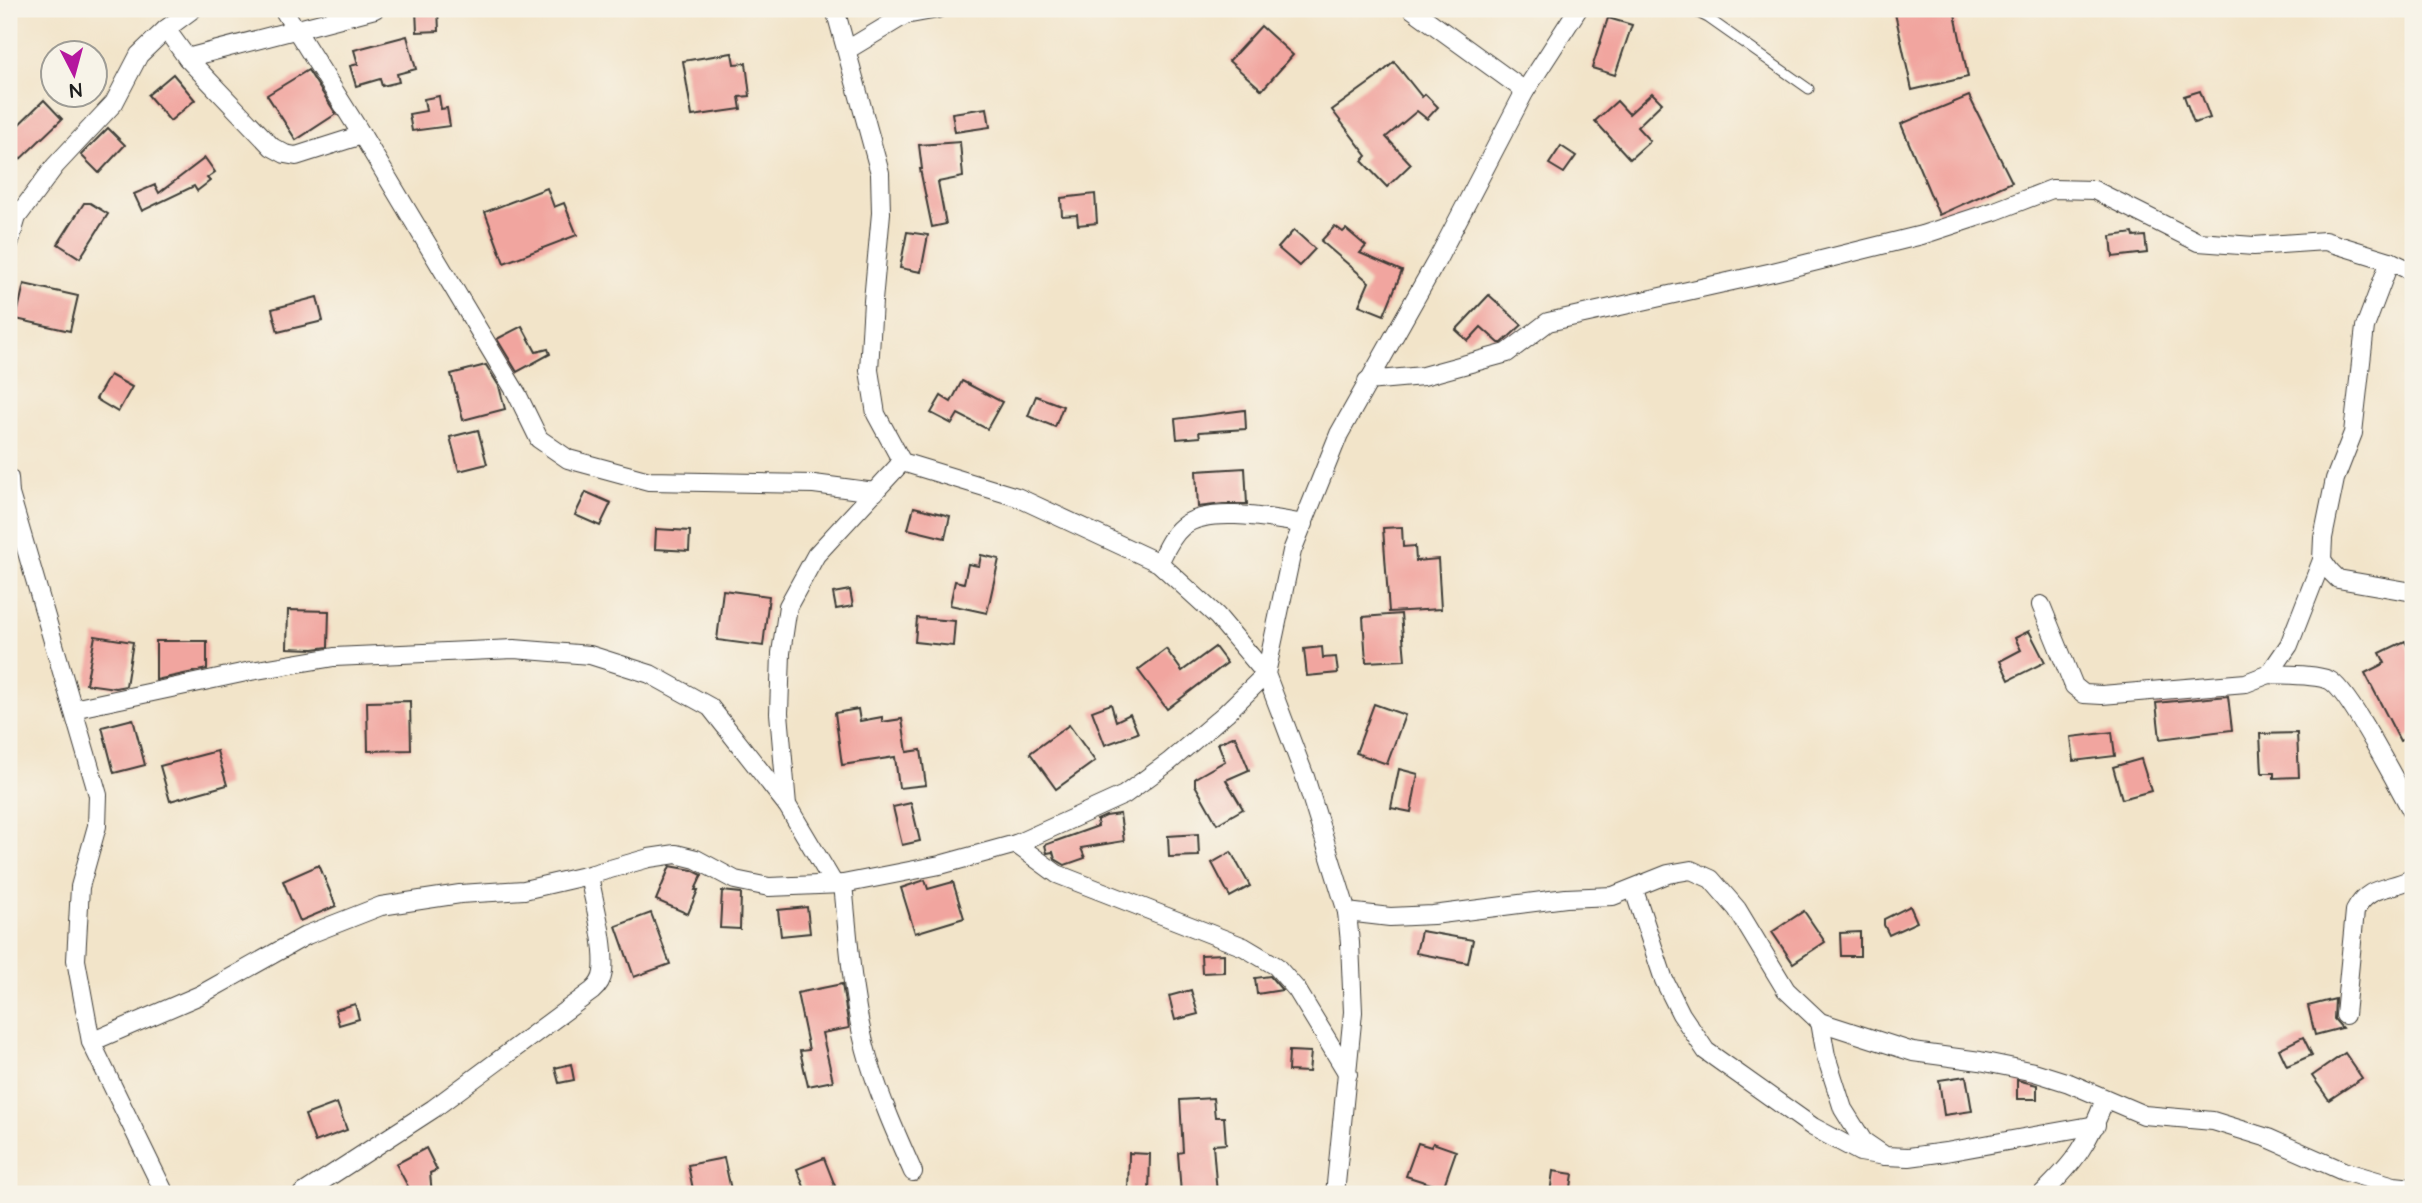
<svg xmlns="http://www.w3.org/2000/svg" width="2422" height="1203" font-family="'Architects Daughter',sans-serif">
  <rect width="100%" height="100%" fill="#f7f3e8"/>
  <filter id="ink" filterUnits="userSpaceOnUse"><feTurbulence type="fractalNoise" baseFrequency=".0143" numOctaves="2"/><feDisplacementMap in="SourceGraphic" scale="14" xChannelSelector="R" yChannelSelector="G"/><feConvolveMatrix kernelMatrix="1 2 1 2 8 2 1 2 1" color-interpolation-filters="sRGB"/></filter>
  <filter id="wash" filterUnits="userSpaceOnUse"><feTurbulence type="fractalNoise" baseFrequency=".00686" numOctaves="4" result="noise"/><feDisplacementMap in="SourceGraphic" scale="28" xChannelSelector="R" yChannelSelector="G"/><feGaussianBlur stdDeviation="1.57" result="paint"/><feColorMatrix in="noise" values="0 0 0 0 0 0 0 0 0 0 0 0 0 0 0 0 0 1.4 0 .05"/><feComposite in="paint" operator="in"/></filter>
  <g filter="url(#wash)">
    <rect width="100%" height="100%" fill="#f2e4c9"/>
    <g id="blocks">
      <!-- building -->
      <g fill="#f1a59f">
        <path d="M416,9H438L439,31L417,32Z"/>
        <path d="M1894,9H1954L1968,77L1912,90Z"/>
        <path d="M1608,18L1632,25L1615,75L1592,68Z"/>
        <path d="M1261,26L1293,55L1262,90L1229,61Z"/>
        <path d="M407,36L416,69L397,74L399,82L382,86L380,79L356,86L350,66L358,64L354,50Z"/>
        <path d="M732,53L734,64L746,63L750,96L739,97L741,109L692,116L683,61Z"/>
        <path d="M1394,62L1422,97L1425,94L1438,107L1427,119L1417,111L1386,137L1411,164L1387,187L1362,161L1367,156L1332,110L1375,79Z"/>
        <path d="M308,70L336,114L296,140L267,95Z"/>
        <path d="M173,74L195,100L170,121L148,95Z"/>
        <path d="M2200,91L2210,118L2194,123L2184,96Z"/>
        <path d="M1652,93L1662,103L1637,127L1650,141L1630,159L1595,121L1617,101L1629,114Z"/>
        <path d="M439,96L441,109L447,108L450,126L412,131L409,114L426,111L424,99Z"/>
        <path d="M1969,96L2012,182L1939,215L1901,124Z"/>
        <path d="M44,100L62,119L9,170V134Z"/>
        <path d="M987,108L990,127L955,132L952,113Z"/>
        <path d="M108,128L125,145L99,173L81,155Z"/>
        <path d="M960,142L963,177L938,182L946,224L932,227L920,169H922L919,145Z"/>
        <path d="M1561,146L1576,156L1564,173L1549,164Z"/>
        <path d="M205,158L215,172L207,178L210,181L197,191L194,186L142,211L134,194L155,185L159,193Z"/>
        <path d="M547,188L554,207L564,203L577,235L504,263L485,212Z"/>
        <path d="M1095,194L1097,223L1078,225L1077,215L1062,216L1061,198Z"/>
        <path d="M84,203H90L108,214L80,258L58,244Z"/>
        <path d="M1335,226L1343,232L1346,229L1366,246L1360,253L1402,271L1384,315L1359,305L1369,282L1321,241Z"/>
        <path d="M1294,230L1315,249L1299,266L1278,248Z"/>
        <path d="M907,232L928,235L921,272L900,268Z"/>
        <path d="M2133,233L2134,237L2145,236L2147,253L2113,257L2111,236Z"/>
        <path d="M24,284L78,296L70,331L16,319Z"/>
        <path d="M1489,295L1522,325L1502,343H1499L1481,327L1468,341L1456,330Z"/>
        <path d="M317,297L323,321L278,332L272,309Z"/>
        <path d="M522,326L536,352L548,349L550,354L517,372L497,339Z"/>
        <path d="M486,365L499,386L505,409L463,420L451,374Z"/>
        <path d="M110,375L132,387L118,412L96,399Z"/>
        <path d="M962,381L1002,402L987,429L958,414L952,424L931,413L941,396L951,402Z"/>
        <path d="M1036,396L1063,406L1055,427L1028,416Z"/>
        <path d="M1245,410L1246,429L1199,432L1200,437L1177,439L1175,419Z"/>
        <path d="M478,430L487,464L459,471L450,437Z"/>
        <path d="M1245,468L1247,504H1223L1198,507L1196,471Z"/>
        <path d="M586,492L611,503L600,526L575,515Z"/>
        <path d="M914,507L950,516L945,538L908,529Z"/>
        <path d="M1402,527L1403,547L1415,546L1416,561L1438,559L1441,609L1389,612L1383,528Z"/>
        <path d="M656,529L690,531L689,551L655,549Z"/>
        <path d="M981,555L999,559L987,613L950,605L955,581L964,583L968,564L979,566Z"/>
        <path d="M723,590L769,596L763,646L717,640Z"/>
        <path d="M850,590L853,606L836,609L833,593Z"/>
        <path d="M288,610L329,611L328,647L313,649L287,648Z"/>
        <path d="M1401,614L1405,660L1366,662L1363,617Z"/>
        <path d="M917,618L955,621L953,646L915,642Z"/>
        <path d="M2029,631L2045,662L2009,680L2000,661L2021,650L2015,638Z"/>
        <path d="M95,636L133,642L126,686L115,688L86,684Z"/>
        <path d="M156,641H207V669L156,680Z"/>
        <path d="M2405,641L2413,657V735L2400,741L2365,673L2385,663L2380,653Z"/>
        <path d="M1215,647L1227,663L1167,709L1138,670L1166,649L1182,671Z"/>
        <path d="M1322,647L1323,658L1336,657L1338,673L1307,676L1304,649Z"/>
        <path d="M2228,696L2232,730L2160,739L2156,703Z"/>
        <path d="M410,701L411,750L368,751L367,702Z"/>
        <path d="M1111,704L1116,721L1130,714L1138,733L1105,745L1092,711Z"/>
        <path d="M1374,704L1405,715L1387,764L1356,753Z"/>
        <path d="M858,709L860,721L882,717V722L902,719L907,752L921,750L926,785L899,788L895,757L842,765L835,713Z"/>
        <path d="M133,719L145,765L114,773L102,727Z"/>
        <path d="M1069,725L1095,761L1056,789L1030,753Z"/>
        <path d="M2112,732L2115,756L2074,761L2071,737Z"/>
        <path d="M2297,733L2299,777L2274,778V773H2262L2260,734Z"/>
        <path d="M1235,736L1249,770L1226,780L1243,809L1217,824L1195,785V778L1225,761L1218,743Z"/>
        <path d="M217,751L227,785L170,801L160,766Z"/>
        <path d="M2141,759L2151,791L2122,799L2113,767Z"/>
        <path d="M1399,769L1418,774L1411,812L1391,808Z"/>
        <path d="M911,803L920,841L902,845L893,807Z"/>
        <path d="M1120,814L1124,841L1081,848L1085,858L1065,865L1055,859L1053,852L1047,853L1045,845L1098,826L1097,820L1106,816Z"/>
        <path d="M1198,834L1199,856L1169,857L1168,836Z"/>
        <path d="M1231,852L1250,886L1230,897L1212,863Z"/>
        <path d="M319,865L336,906L300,921L283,881Z"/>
        <path d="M670,866L692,870L702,875L695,890H698L688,914L656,900Z"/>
        <path d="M925,880L928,889L953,882L964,918L915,933L901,888Z"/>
        <path d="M722,891L741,893L740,929L720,928Z"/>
        <path d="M1910,906L1917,922L1889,935L1884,925V919Z"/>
        <path d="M807,907L810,933L781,936L778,910Z"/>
        <path d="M1804,911L1825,942L1793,963L1772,932Z"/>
        <path d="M651,913L670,964L634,977L616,926Z"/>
        <path d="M1421,931L1473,940L1468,963L1416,953Z"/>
        <path d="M1860,932V956H1841L1840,933Z"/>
        <path d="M1224,954V972L1202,973L1201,955Z"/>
        <path d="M1270,976L1282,990L1257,994L1255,978Z"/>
        <path d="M842,984L849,1028L822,1033L833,1081L808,1086L800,1051L809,1050L797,993Z"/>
        <path d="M1191,990L1198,1014L1175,1020L1169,996Z"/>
        <path d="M2335,999L2334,1019L2342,1028L2315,1035L2308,1006Z"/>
        <path d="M355,1004L359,1019L339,1025L335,1010Z"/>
        <path d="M2303,1037L2312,1055L2287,1066L2279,1049Z"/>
        <path d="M1289,1051L1311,1052L1309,1072L1288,1071Z"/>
        <path d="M2345,1053L2362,1078L2329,1100L2312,1076Z"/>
        <path d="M571,1064L574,1080L559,1083L555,1068Z"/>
        <path d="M1966,1076L1972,1111L1944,1115L1939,1080Z"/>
        <path d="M2017,1080L2037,1085V1099H2017Z"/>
        <path d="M1213,1098L1215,1117H1224L1226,1144L1213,1145L1217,1194H1181L1178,1153L1183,1152L1180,1100Z"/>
        <path d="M337,1103L347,1130L315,1142L305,1115Z"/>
        <path d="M1418,1143L1431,1147L1433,1143L1456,1151L1443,1188L1406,1176Z"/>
        <path d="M426,1148L437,1170L430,1173L432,1194H412L396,1164Z"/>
        <path d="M1129,1153L1150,1154L1149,1194H1128Z"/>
        <path d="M724,1158L732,1194H694L688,1165Z"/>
        <path d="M824,1158L835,1186L814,1194H807L797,1169Z"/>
        <path d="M1553,1171L1573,1174L1570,1194H1550Z"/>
      </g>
    </g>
  </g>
  <g filter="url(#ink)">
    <use href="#blocks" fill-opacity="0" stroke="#3c3a36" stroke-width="2"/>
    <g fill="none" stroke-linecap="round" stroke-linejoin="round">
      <defs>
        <path id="lane" d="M1690,9L1708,18L1809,89"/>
        <g id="street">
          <path d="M283,9L362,135L517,394L539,439L568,459L649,481L814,484L875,492"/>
          <path d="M1412,9L1525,91"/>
          <path d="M166,29L187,58L272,147L285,154L296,156L362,135"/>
          <path d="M847,50L905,15L938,9"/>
          <path d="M187,58L375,9"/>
          <path d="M9,244L17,217L55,166L114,103L139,55L166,29L193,9"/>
          <path d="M1367,381L1423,376L1507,353L1548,322L1773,272L1922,235L1995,211L2052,189L2094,190L2198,242L2254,246L2325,241L2390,261L2413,272"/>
          <path d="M9,478L10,494L98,795L97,826L80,887L76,960L91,1042L165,1194"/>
          <path d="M2322,560L2330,571L2338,579L2413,592"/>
          <path d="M1159,563C1165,551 1171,536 1182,527C1207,505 1274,519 1304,524"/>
          <path d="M2041,605L2074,686L2084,694L2102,695L2246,683L2269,674L2289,645L2322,560L2323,538L2335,479L2353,433L2365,327L2390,261"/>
          <path d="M2269,674C2285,675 2314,674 2329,680C2349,689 2399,789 2413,813"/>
          <path d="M73,709L251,671L334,657L514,649L590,655L650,674L710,707L787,805"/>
          <path d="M1016,844L1057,874L1244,947L1276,966L1297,990L1348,1074"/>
          <path d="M834,884L787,805L779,713L781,653L788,606L816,555L902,462"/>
          <path d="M843,884C849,943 852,1004 869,1061C881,1100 897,1136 913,1172"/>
          <path d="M1634,890L1664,980L1681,1014L1706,1051L1813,1127L1860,1152L1885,1156"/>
          <path d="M1347,912L1390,917L1433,915L1566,898L1613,896L1668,874L1691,870L1711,879L1737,909L1786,990L1820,1022L1913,1052L1980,1061L2034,1072L2069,1083L2144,1115L2213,1121L2268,1138L2343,1171L2394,1186L2413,1188"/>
          <path d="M2345,1015L2355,911C2369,884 2389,891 2413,878"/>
          <path d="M1820,1022L1826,1056L1843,1109L1863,1141L1885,1156L1909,1157L1946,1152L2096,1125"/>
          <path d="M91,1042L200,995L307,935L381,906L460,894L524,890L589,875L649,858L676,854L696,859L735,880L769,887L843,884L940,865L1016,844L1124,795L1169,762L1226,713L1266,674L1217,616L1159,563L1017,497L902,462L876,414L869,370L873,301L881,213L880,173L835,9"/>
          <path d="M302,1194L433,1109L592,991C598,986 602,980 603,972C606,943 594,904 589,875"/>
          <path d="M1335,1194L1353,1012L1350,943L1347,912L1305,777L1266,674L1292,551L1339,434L1437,260L1525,91L1578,9"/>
          <path d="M2042,1194C2075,1162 2089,1143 2105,1099"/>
        </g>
      </defs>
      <!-- lane casing -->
      <use href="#lane" stroke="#3c3a36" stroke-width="11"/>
      <!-- street casing -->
      <use href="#street" stroke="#3c3a36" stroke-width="20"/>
      <!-- lane -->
      <use href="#lane" stroke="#fff" stroke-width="9"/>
      <!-- street -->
      <use href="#street" stroke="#fff" stroke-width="18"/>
    </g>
  </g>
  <!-- margin -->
  <rect width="2422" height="1203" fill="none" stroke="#f7f3e8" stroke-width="35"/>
  <!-- north arrow -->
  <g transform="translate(74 74) rotate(174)"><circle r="33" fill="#f7f3e8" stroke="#9f9d96" stroke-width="2"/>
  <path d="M0-5L12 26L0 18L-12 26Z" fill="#b5179e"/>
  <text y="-10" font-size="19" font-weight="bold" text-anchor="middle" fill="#1c1c1c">N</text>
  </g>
</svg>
